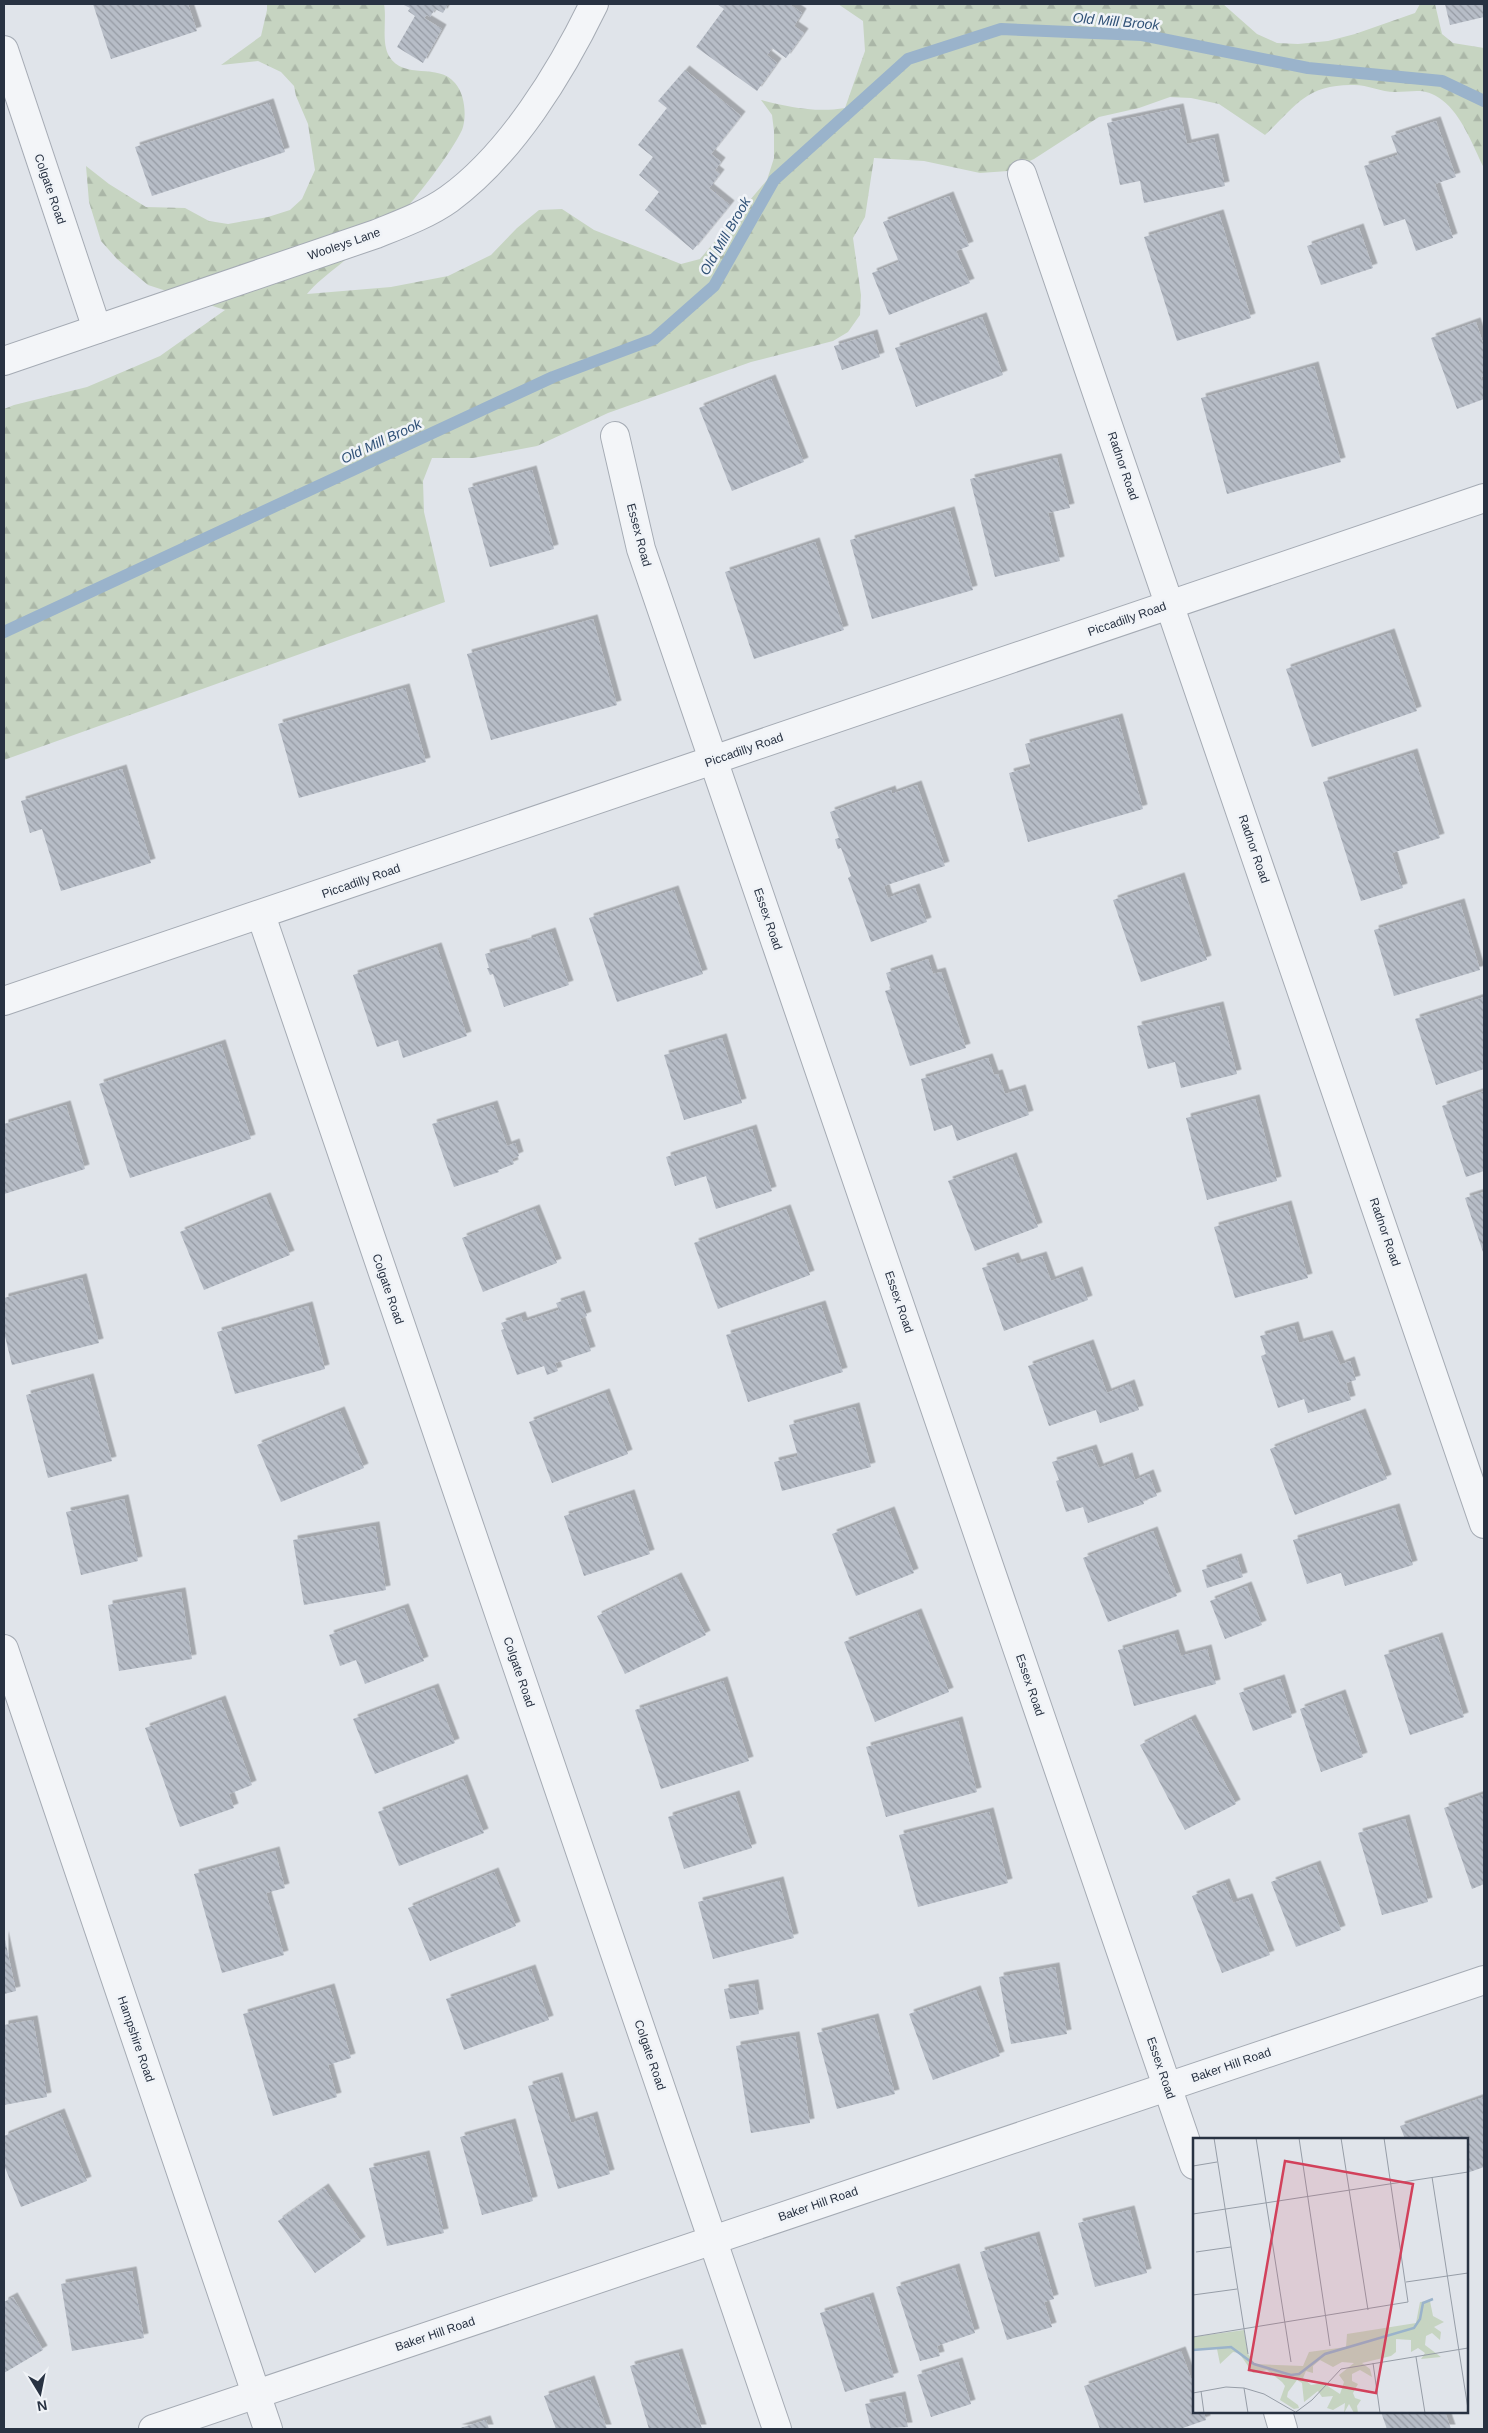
<svg xmlns="http://www.w3.org/2000/svg" width="1488" height="2433" font-family="Arial,sans-serif">
  <defs>
    <pattern id="forest-firs" width="22" height="20" patternUnits="userSpaceOnUse" patternTransform="scale(1.25)"><rect width="22" height="20" fill="#c6d4c1"/><path d="M5 1l3.5 6h-7zM16 11l3.5 6h-7z" fill="#aab6a7"/></pattern>
    <pattern id="building-back-hatch" width="6" height="6" patternUnits="userSpaceOnUse" patternTransform="scale(1.25)"><rect width="6" height="6" fill="#b7bdc7"/><path d="M-1 5l2 2M0 0l6 6M5-1l2 2" fill="none" stroke="#959aa3"/></pattern>
    <filter id="shadow"><feDropShadow dx="4.5" dy="-4.5" stdDeviation="0" flood-color="#0004"/></filter>
  </defs>
  <rect width="100%" height="100%" fill="#e0e4ea"/>
  <!-- forest -->
  <path fill="url(#forest-firs)" d="M267,4H384C387,19 381,42 389,56C404,81 438,62 455,83C465,94 467,117 462,130C453,150 415,201 399,215C379,233 358,249 338,266C328,274 315,284 307,294L391,287L448,276L491,255L517,228L539,210L562,209L594,230L681,264L700,259L767,180L774,158V131L772,115L761,100C789,107 816,113 845,108L865,51L863,21L838,4H1223L1257,34L1277,43L1298,44L1328,41L1355,34L1415,13L1420,4H1435L1442,34L1453,43L1484,48V168C1473,146 1462,115 1442,100C1425,87 1415,92 1395,92C1381,92 1368,85 1354,85C1306,84 1296,106 1265,135L1219,104L1191,98L1170,97L1139,108L1099,117L1034,159L1008,171L980,173L924,161L874,158L865,217L853,238L861,295L860,315L848,332L833,341L751,362L608,413L537,446L473,458H432L423,481L424,512L445,602L4,760V409L14,405L87,387L160,356L225,310L148,285L117,259L101,241L89,202L86,166L109,184L146,207L185,208L209,221L228,224L268,217L290,210L302,199L315,170L308,124L296,96L294,86L281,72L258,61L221,65L261,36L267,10Z"/>
  <g fill="none" stroke-linecap="round" stroke-linejoin="round">
    <!-- stream -->
    <path stroke="#9ab3cb" stroke-width="12" d="M4,632L553,377L654,339L714,286L774,180L908,59L1001,29L1142,35L1308,68L1442,81L1484,101"/>
  </g>
  <!-- building -->
  <g fill="url(#building-back-hatch)" filter="url(#shadow)">
    <path d="M93,4H188L197,31L111,59Z"/>
    <path d="M402,4H448L443,13L435,9L430,17L427,15L424,18L442,29L423,63L397,47L415,16L408,11L410,8Z"/>
    <path d="M717,4H789L802,13L794,26L804,33L786,58L772,48L767,55L777,63L757,91L696,47L724,9Z"/>
    <path d="M1445,4H1484V17L1450,25Z"/>
    <path d="M685,70L741,116L711,154L721,162L715,170L720,174L709,188L730,205L693,250L645,210L659,192L639,175L653,157L638,145L667,108L658,101Z"/>
    <path d="M269,103L285,152L152,196L135,147Z"/>
    <path d="M1179,108L1187,144L1214,138L1225,186L1144,203L1140,181L1120,185L1107,123Z"/>
    <path d="M1436,121L1456,177L1435,184L1453,238L1416,251L1405,219L1384,226L1364,166L1398,155L1391,136Z"/>
    <path d="M949,196L969,246L956,251L970,283L889,315L872,273L899,262L883,222Z"/>
    <path d="M1219,214L1251,318L1177,341L1144,237Z"/>
    <path d="M1359,228L1373,268L1321,285L1307,246Z"/>
    <path d="M982,317L1003,375L916,407L895,348Z"/>
    <path d="M1476,322L1484,346V376L1481,377L1484,387V399L1457,409L1431,338Z"/>
    <path d="M873,334L880,357L842,370L834,346Z"/>
    <path d="M1314,366L1341,462L1227,494L1201,398Z"/>
    <path d="M771,379L804,462L732,491L699,408Z"/>
    <path d="M1057,458L1070,508L1048,513L1060,561L995,577L970,479Z"/>
    <path d="M532,470L554,549L490,567L468,488Z"/>
    <path d="M950,511L973,590L872,619L850,540Z"/>
    <path d="M815,542L844,630L754,659L725,572Z"/>
    <path d="M593,619L617,705L491,740L467,654Z"/>
    <path d="M1390,633L1417,711L1312,747L1286,669Z"/>
    <path d="M405,688L426,762L299,798L278,724Z"/>
    <path d="M1118,718L1143,809L1028,842L1009,773L1031,767L1025,744Z"/>
    <path d="M1413,753L1440,838L1392,853L1403,888L1361,901L1323,782Z"/>
    <path d="M122,769L151,863L61,891L42,829L30,833L21,801Z"/>
    <path d="M917,785L945,866L884,886L888,898L915,888L927,922L871,942L848,878L851,876L841,848L838,849L835,839L839,838L830,812L891,790L892,794Z"/>
    <path d="M1180,877L1207,960L1141,982L1113,900Z"/>
    <path d="M674,890L703,974L617,1002L589,918Z"/>
    <path d="M1460,903L1480,970L1394,996L1374,930Z"/>
    <path d="M551,932L569,985L504,1007L493,974L490,975L487,968H489L485,954L527,942V940Z"/>
    <path d="M437,947L467,1036L403,1058L398,1040L377,1047L353,975Z"/>
    <path d="M928,959L933,974L941,972L966,1048L910,1066L885,991L891,989L886,973Z"/>
    <path d="M1484,997V1069L1436,1085L1415,1019Z"/>
    <path d="M1219,1006L1237,1074L1181,1088L1175,1062L1148,1069L1137,1026Z"/>
    <path d="M722,1038L742,1103L684,1120L664,1055Z"/>
    <path d="M221,1044L251,1139L130,1178L99,1084Z"/>
    <path d="M988,1058L994,1075L998,1074L1005,1094L1021,1089L1029,1115L957,1141L952,1125L934,1131L921,1079Z"/>
    <path d="M1484,1091V1171L1466,1177L1442,1106Z"/>
    <path d="M1255,1099L1277,1181L1207,1200L1186,1118Z"/>
    <path d="M66,1105L85,1169L4,1194V1124Z"/>
    <path d="M493,1105L507,1146L515,1143L519,1156L512,1159L514,1164L498,1170L499,1172L454,1187L432,1124Z"/>
    <path d="M752,1129L772,1191L716,1209L706,1176L675,1186L666,1157Z"/>
    <path d="M1012,1157L1038,1227L975,1251L948,1181Z"/>
    <path d="M1484,1192V1255L1465,1198Z"/>
    <path d="M266,1197L290,1255L204,1290L180,1232Z"/>
    <path d="M1287,1205L1308,1278L1235,1298L1214,1227Z"/>
    <path d="M535,1209L557,1263L483,1292L462,1238Z"/>
    <path d="M786,1209L810,1275L718,1309L694,1243Z"/>
    <path d="M1042,1256L1051,1281L1078,1271L1088,1300L1004,1331L982,1268L1014,1257L1017,1264Z"/>
    <path d="M82,1278L99,1343L12,1365L4,1332V1298Z"/>
    <path d="M580,1295L587,1316L580,1319L591,1351L555,1363L558,1371L547,1375L544,1366L517,1375L501,1330L504,1329L501,1323L521,1316L523,1322L559,1310L556,1303Z"/>
    <path d="M821,1305L843,1372L748,1402L726,1335Z"/>
    <path d="M308,1306L325,1369L235,1394L217,1332Z"/>
    <path d="M1294,1326L1299,1343L1328,1335L1340,1365L1350,1361L1356,1380L1346,1383L1351,1400L1308,1413L1304,1399L1278,1408L1261,1356L1266,1354L1260,1336Z"/>
    <path d="M1089,1344L1107,1393L1130,1384L1139,1410L1100,1423L1096,1410L1049,1426L1028,1366Z"/>
    <path d="M89,1378L112,1461L48,1478L26,1395Z"/>
    <path d="M605,1393L628,1454L552,1483L529,1422Z"/>
    <path d="M855,1407L871,1467L782,1491L774,1462L798,1456L789,1425Z"/>
    <path d="M340,1411L364,1468L281,1502L257,1445Z"/>
    <path d="M1361,1413L1387,1479L1295,1515L1270,1449Z"/>
    <path d="M1092,1449L1099,1468L1128,1457L1135,1480L1149,1474L1157,1496L1143,1501L1144,1504L1088,1523L1083,1507L1066,1512L1056,1481L1059,1480L1052,1462Z"/>
    <path d="M630,1494L650,1554L584,1576L564,1516Z"/>
    <path d="M124,1499L138,1561L81,1575L66,1512Z"/>
    <path d="M1395,1508L1413,1565L1345,1586L1341,1573L1307,1584L1293,1540Z"/>
    <path d="M890,1511L914,1573L856,1596L832,1534Z"/>
    <path d="M375,1526L386,1590L304,1605L293,1540Z"/>
    <path d="M1153,1531L1177,1596L1108,1622L1083,1558Z"/>
    <path d="M1237,1558L1243,1577L1207,1588L1202,1570Z"/>
    <path d="M677,1577L706,1635L625,1674L597,1616Z"/>
    <path d="M1247,1586L1262,1625L1225,1639L1210,1601Z"/>
    <path d="M181,1592L192,1659L119,1671L108,1605Z"/>
    <path d="M404,1608L424,1661L365,1684L356,1660L340,1666L329,1635Z"/>
    <path d="M917,1613L949,1692L875,1722L844,1642Z"/>
    <path d="M1174,1634L1181,1656L1207,1649L1216,1684L1134,1706L1118,1650Z"/>
    <path d="M1438,1637L1464,1717L1410,1735L1384,1655Z"/>
    <path d="M1280,1679L1292,1717L1253,1731L1239,1693Z"/>
    <path d="M723,1681L749,1761L661,1789L635,1710Z"/>
    <path d="M434,1688L455,1743L375,1774L353,1719Z"/>
    <path d="M1341,1694L1363,1757L1321,1772L1300,1709Z"/>
    <path d="M221,1700L252,1785L229,1794L234,1808L180,1827L145,1728Z"/>
    <path d="M1191,1719L1236,1804L1185,1830L1140,1745Z"/>
    <path d="M958,1721L977,1792L886,1817L866,1747Z"/>
    <path d="M463,1779L484,1833L399,1866L378,1812Z"/>
    <path d="M1484,1794V1884L1472,1889L1444,1808Z"/>
    <path d="M735,1795L752,1848L684,1869L668,1817Z"/>
    <path d="M989,1812L1008,1883L918,1907L899,1835Z"/>
    <path d="M1405,1819L1428,1902L1382,1915L1358,1833Z"/>
    <path d="M275,1851L285,1888L266,1893L284,1955L222,1973L194,1874Z"/>
    <path d="M1316,1865L1341,1930L1296,1947L1271,1882Z"/>
    <path d="M494,1872L516,1926L430,1961L408,1908Z"/>
    <path d="M779,1881L794,1938L713,1959L698,1902Z"/>
    <path d="M1225,1883L1233,1903L1248,1898L1270,1955L1222,1973L1192,1896Z"/>
    <path d="M4,1935L16,1991L4,1994Z"/>
    <path d="M1055,1967L1067,2034L1011,2044L999,1977Z"/>
    <path d="M531,1969L549,2020L464,2050L446,1999Z"/>
    <path d="M754,1984L759,2014L730,2019L724,1989Z"/>
    <path d="M330,1988L351,2058L328,2065L337,2097L273,2116L243,2014Z"/>
    <path d="M976,1990L1000,2056L933,2080L909,2014Z"/>
    <path d="M874,2018L895,2094L837,2109L817,2033Z"/>
    <path d="M33,2020L47,2097L4,2105V2025Z"/>
    <path d="M795,2036L810,2123L751,2133L736,2046Z"/>
    <path d="M558,2077L571,2123L593,2116L610,2174L558,2189L528,2086Z"/>
    <path d="M1484,2097V2167L1467,2173V2139H1405L1400,2126Z"/>
    <path d="M60,2113L87,2181L21,2207L4,2165V2136Z"/>
    <path d="M511,2123L533,2201L482,2215L460,2137Z"/>
    <path d="M425,2155L444,2233L387,2246L369,2168Z"/>
    <path d="M324,2188L361,2241L315,2273L278,2221Z"/>
    <path d="M1130,2210L1147,2273L1095,2287L1078,2223Z"/>
    <path d="M1035,2236L1054,2299L1044,2302L1052,2327L1007,2340L980,2252Z"/>
    <path d="M955,2268L975,2333L937,2346L940,2356L920,2361L896,2287Z"/>
    <path d="M132,2271L144,2338L72,2351L61,2284Z"/>
    <path d="M13,2297L43,2350L4,2373V2302Z"/>
    <path d="M869,2297L894,2377L845,2392L820,2313Z"/>
    <path d="M1181,2351L1194,2386V2412H1204L1206,2420L1180,2429H1100L1084,2386Z"/>
    <path d="M678,2353L702,2429H649L630,2366Z"/>
    <path d="M958,2362L971,2404L931,2417L917,2375Z"/>
    <path d="M590,2380L607,2429H556L544,2396Z"/>
    <path d="M901,2396L908,2427L871,2429L865,2404Z"/>
    <path d="M1381,2412H1445L1451,2429H1387Z"/>
    <path d="M486,2420L489,2429H457Z"/>
  </g>
  <g fill="none" stroke-linecap="round" stroke-linejoin="round">
    <defs>
      <g id="street">
        <path d="M4,50L97,329"/>
        <path d="M1022,174L1484,1524"/>
        <path d="M4,361L376,234C401,224 428,214 449,199C511,154 561,72 594,4"/>
        <path d="M615,436L641,549L1194,2165"/>
        <path d="M261,915L777,2429"/>
        <path d="M4,1001L1484,498"/>
        <path d="M4,1649L268,2429"/>
        <path d="M1278,2412L1283,2429"/>
        <path d="M153,2429L1484,1980"/>
      </g>
    </defs>
    <!-- street casing -->
    <use href="#street" stroke="#a5abb4" stroke-width="30"/>
    <!-- street -->
    <use href="#street" stroke="#f3f5f8" stroke-width="28"/>
  </g>
  <g text-anchor="middle" dominant-baseline="central" stroke-width="5" stroke-linejoin="round" paint-order="stroke">
    <!-- street labels -->
    <g font-size="12" fill="#283242" stroke="#f0f3f7">
      <text transform="translate(50 189) rotate(71)">Colgate Road</text>
      <text transform="translate(344 244) rotate(-19)">Wooleys Lane</text>
      <text transform="translate(1123 466) rotate(71)">Radnor Road</text>
      <text transform="translate(639 535) rotate(75)">Essex Road</text>
      <text transform="translate(1127 619) rotate(-19)">Piccadilly Road</text>
      <text transform="translate(744 750) rotate(-19)">Piccadilly Road</text>
      <text transform="translate(1254 849) rotate(71)">Radnor Road</text>
      <text transform="translate(361 881) rotate(-19)">Piccadilly Road</text>
      <text transform="translate(768 919) rotate(71)">Essex Road</text>
      <text transform="translate(1385 1232) rotate(71)">Radnor Road</text>
      <text transform="translate(388 1289) rotate(71)">Colgate Road</text>
      <text transform="translate(899 1302) rotate(71)">Essex Road</text>
      <text transform="translate(519 1672) rotate(71)">Colgate Road</text>
      <text transform="translate(1030 1685) rotate(71)">Essex Road</text>
      <text transform="translate(136 2039) rotate(71)">Hampshire Road</text>
      <text transform="translate(650 2055) rotate(71)">Colgate Road</text>
      <text transform="translate(1231 2065) rotate(-19)">Baker Hill Road</text>
      <text transform="translate(1161 2068) rotate(71)">Essex Road</text>
      <text transform="translate(818 2204) rotate(-19)">Baker Hill Road</text>
      <text transform="translate(435 2334) rotate(-19)">Baker Hill Road</text>
    </g>
    <!-- water labels -->
    <g font-size="14" font-style="italic" fill="#315277" stroke="#f0f3f7">
      <text transform="translate(1116 21) rotate(5)">Old Mill Brook</text>
      <text transform="translate(725 236) rotate(-60)">Old Mill Brook</text>
      <text transform="translate(381 441) rotate(-25)">Old Mill Brook</text>
    </g>
  </g>
  <!-- overview -->
  <g transform="translate(1193 2138)">
    <rect width="275" height="275" fill="#e0e4ea"/>
    <path d="M237,163L240,178L251,184L241,189L248,194L247,202L239,195L233,198L232,207L248,219L228,221L232,215L225,210L218,214V202L203,201V214L198,218L169,225L177,231L179,239L167,232L159,236V243L165,246L160,255L162,260L168,262L164,268L165,275H161L156,266L151,275L152,265L140,272L134,270L140,258L129,259L125,253L111,264L109,245L104,242L95,254L94,259L105,267L106,270L101,271L87,262L92,248L89,244L74,232L60,235L46,215L40,214L27,226L24,211L0,212V199L51,192L55,216L62,226L110,228L116,214L153,209L154,196L223,185L227,164ZM127,222L140,229L149,224L161,225L146,237L151,244L147,256L130,245L118,247L110,240L113,233L120,235V228Z" fill="#c6d4c1" fill-rule="evenodd"/>
    <path fill="none" stroke="#9ab3cb" stroke-width="2.5" d="M0,212L38,209L61,226L98,237L106,236L132,216L221,190L227,181L230,165L240,161"/>
    <path fill="none" stroke="#969da7" stroke-width="1" d="M21,0L55,216M63,0L98,224M106,0L137,208M148,0L175,172M0,28L24,24M239,39L275,271M0,76L275,34M3,114L38,109M213,144L275,135M0,157L44,151M0,199L215,164L191,0M223,219L232,275M180,225L187,275M51,250L55,275M8,253L11,275M0,255L33,249L51,250L71,256L104,275M103,274L119,262L148,231L275,210"/>
    <path fill="#d2415b" fill-opacity="0.15" stroke="#d2415b" stroke-width="2.5" d="M92,23L220,46L183,255L56,232Z"/>
    <rect width="275" height="275" fill="none" stroke="#283242" stroke-width="2.5"/>
  </g>
  <!-- border -->
  <rect width="1488" height="2433" fill="none" stroke="#283242" stroke-width="10"/>
  <!-- north arrow -->
  <g transform="translate(40 2393) rotate(170)" stroke="#f0f3f7" stroke-width="4" paint-order="stroke">
  <path d="M0-4L9 19L0 12L-9 19Z" fill="#283242"/>
  <text y="-8" font-size="14" font-weight="bold" text-anchor="middle" fill="#283242">N</text>
  </g>
</svg>
